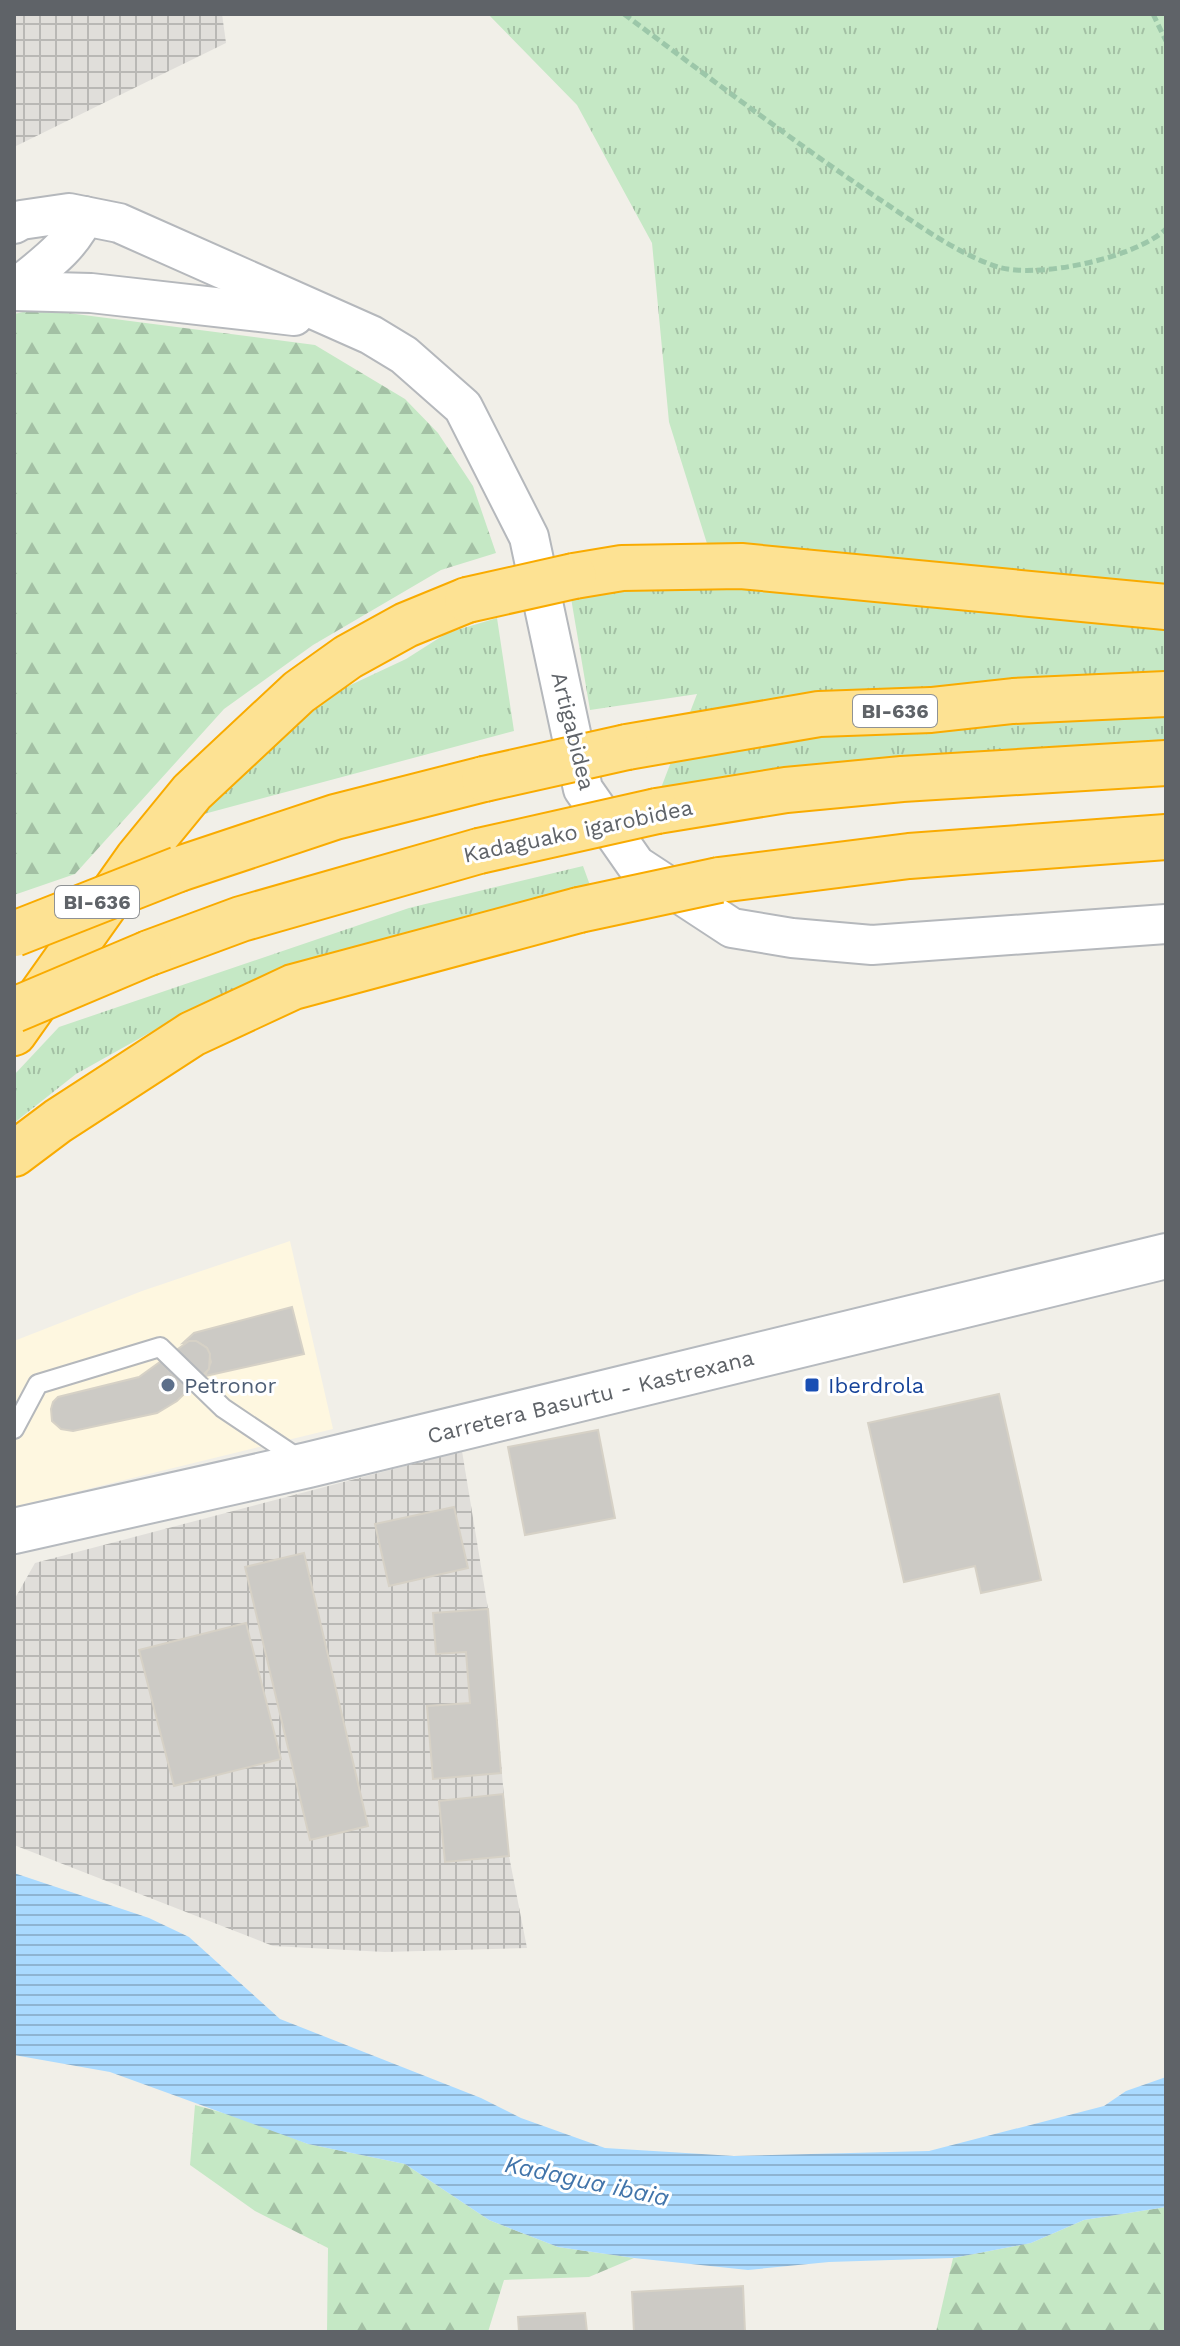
<svg xmlns="http://www.w3.org/2000/svg" width="1180" height="2346" font-family="'Work Sans',sans-serif">
  <defs>
    <pattern id="industrial-grid" width="8" height="8" patternUnits="userSpaceOnUse" patternTransform="scale(2)"><rect width="8" height="8" fill="#e0deda"/><path d="M0 4h8M4 0v8" fill="none" stroke="#b9b8b5"/></pattern>
    <pattern id="grass-tufts" width="24" height="20" patternUnits="userSpaceOnUse" patternTransform="scale(2)"><rect width="24" height="20" fill="#c5e8c5"/><path d="M3 7l-1-3M5 7V3M7 7l1-3M15 17l-1-3M17 17v-4M19 17l1-3" fill="none" stroke="#a3c0a4"/></pattern>
    <pattern id="forest-firs" width="22" height="20" patternUnits="userSpaceOnUse" patternTransform="scale(2)"><rect width="22" height="20" fill="#c5e8c5"/><path d="M5 1l3.5 6h-7zM16 11l3.5 6h-7z" fill="#a3c0a4"/></pattern>
    <pattern id="water-rules" width="6" height="5" patternUnits="userSpaceOnUse" patternTransform="scale(2)"><rect width="6" height="5" fill="#aadaff"/><path d="M0 2.5h6" fill="none" stroke="#8eb4d2"/></pattern>
  </defs>
  <rect width="100%" height="100%" fill="#f1efe8"/>
  <!-- commercial -->
  <path fill="#fef7e0" d="M290,1241L333,1429L14,1507V1341L142,1291Z"/>
  <!-- industrial -->
  <g fill="url(#industrial-grid)">
    <path d="M14,14H222L226,43L14,147Z"/>
    <path d="M462,1451L488,1609L509,1856L527,1948L385,1952L273,1946L14,1845V1600L35,1563Z"/>
  </g>
  <!-- grass -->
  <g fill="url(#grass-tufts)">
    <path d="M488,14H1166V787L661,788L697,694L590,710L571,598L636,590L717,589L719,582L669,422L652,243L577,105Z"/>
    <path d="M497,618L514,731L189,818L310,704L406,659L447,633Z"/>
    <path d="M583,866L591,888L500,909L321,960L192,1009L76,1074L14,1123V1075L59,1027L409,908Z"/>
  </g>
  <!-- forest -->
  <g fill="url(#forest-firs)">
    <path d="M37,309L315,345L405,399L438,433L473,486L496,553L441,570L313,645L224,709L75,874L14,895V314Z"/>
    <path d="M195,2105L245,2119L308,2144L405,2164L489,2220L558,2247L634,2258L589,2277L504,2280L488,2332H327L328,2248L255,2211L190,2165Z"/>
    <path d="M1166,2207V2332H936L953,2258L1031,2243L1084,2220Z"/>
  </g>
  <!-- water -->
  <path fill="url(#water-rules)" d="M14,1873L149,1918L189,1937L280,2019L481,2098L521,2118L605,2148L734,2156L929,2151L1104,2106L1126,2091L1166,2077V2207L1084,2220L1031,2243L953,2258L829,2262L748,2270L634,2258L558,2247L489,2220L405,2164L308,2144L110,2072L14,2055Z"/>
  <!-- building -->
  <g fill="#cccac5" stroke="#d6d1c6" stroke-width="2">
    <path d="M292,1307L304,1354L205,1376L211,1362L207,1348L196,1341L183,1343L194,1333Z"/>
    <path d="M189,1341H196L207,1348L210,1354L209,1369L177,1401L157,1413L73,1431L61,1429L52,1421L51,1409L53,1402L58,1397L139,1377Z"/>
    <path d="M999,1394L1041,1580L981,1593L975,1566L904,1582L868,1423Z"/>
    <path d="M598,1430L615,1518L525,1535L508,1447Z"/>
    <path d="M454,1507L468,1568L389,1586L375,1524Z"/>
    <path d="M304,1553L368,1826L310,1840L245,1567Z"/>
    <path d="M488,1609L501,1773L433,1779L427,1706L470,1703L466,1652L436,1654L433,1613Z"/>
    <path d="M246,1623L281,1759L174,1786L139,1650Z"/>
    <path d="M503,1794L509,1856L445,1862L439,1801Z"/>
    <path d="M743,2286L745,2332H634L632,2292Z"/>
    <path d="M585,2313L587,2332H519L518,2317Z"/>
  </g>
  <g fill="none" stroke-linecap="round" stroke-linejoin="round">
    <defs>
      <path id="lane" d="M14,1429L38,1384L160,1347L223,1408L302,1461"/>
      <g id="street">
        <path d="M14,224L21,220L69,213L119,223L371,335L404,355L463,407L529,537L583,789L636,865L732,928L792,938L872,945L1166,924"/>
        <path d="M14,290C38,269 72,247 84,216"/>
        <path d="M14,291L91,293L294,316"/>
      </g>
      <g id="secondary">
        <path id="s1" d="M14,1531L308,1465L1166,1256"/>
      </g>
      <g id="highway">
        <path d="M574,576L622,568L741,566L1166,607"/>
        <path d="M627,747L819,714L931,710L1013,701L1166,694"/>
        <path d="M657,811L786,790L902,779L1166,763"/>
        <path d="M179,869L335,817L484,779"/>
        <path d="M719,880L909,856L1166,837"/>
        <path d="M149,953L241,919L479,851"/>
        <path d="M14,1033L138,858L192,792L299,692L348,657L406,625L467,600"/>
        <path d="M14,1154L58,1121L192,1034L293,987L579,910"/>
      </g>
    </defs>
    <!-- lane casing -->
    <use href="#lane" stroke="#b5b8bc" stroke-width="22"/>
    <!-- street casing -->
    <use href="#street" stroke="#b5b8bc" stroke-width="42"/>
    <!-- secondary casing -->
    <use href="#secondary" stroke="#b6babf" stroke-width="48"/>
    <!-- highway casing -->
    <use href="#highway" stroke="#f9ab00" stroke-width="48"/>
    <!-- path -->
    <g stroke="#9cc7a9" stroke-width="5" stroke-dasharray="8 4" stroke-linecap="butt">
      <path d="M624,14C707,76 790,139 876,197C911,220 957,254 998,267C1037,279 1136,258 1166,229"/>
      <path d="M1153,14L1166,41"/>
    </g>
    <!-- lane -->
    <use href="#lane" stroke="#fff" stroke-width="18"/>
    <!-- street -->
    <use href="#street" stroke="#fff" stroke-width="38"/>
    <!-- secondary -->
    <use href="#secondary" stroke="#fff" stroke-width="44"/>
    <!-- highway -->
    <use href="#highway" stroke="#fde293" stroke-width="44"/>
    <defs>
      <g id="highway-bridge">
        <path d="M467,600L574,576"/>
        <path d="M484,779L627,747"/>
        <path d="M479,851L657,811"/>
        <path d="M579,910L719,880"/>
        <path d="M14,934L179,869"/>
        <path d="M14,1010L149,953"/>
      </g>
    </defs>
    <!-- highway-bridge casing -->
    <use href="#highway-bridge" stroke="#f9ab00" stroke-width="48" stroke-linecap="butt"/>
    <!-- highway-bridge -->
    <use href="#highway-bridge" stroke="#fde293" stroke-width="44"/>
  </g>
  <!-- markers -->
  <circle fill="#5c6f8a" stroke="#fff" stroke-width="3" cx="168" cy="1385" r="8"/>
  <rect fill="#1a4fb4" stroke="#fff" stroke-width="3" x="804" y="1377" width="16" height="16" rx="4"/>
  <g text-anchor="middle" dominant-baseline="central" stroke-width="6" stroke-linejoin="round" paint-order="stroke">
    <!-- shield labels -->
    <g fill="#fff" stroke="#8f9295" stroke-width="2">
      <rect x="853" y="695" width="84" height="32" rx="6"/>
      <rect x="55" y="886" width="84" height="32" rx="6"/>
    </g>
    <g font-size="20" font-weight="bold" fill="#5f6368">
      <text x="895" y="711">BI-636</text>
      <text x="97" y="902">BI-636</text>
    </g>
    <!-- street labels -->
    <g font-size="22" fill="#5f6368" stroke="#fff">
      <text transform="translate(573 731) rotate(76)">Artigabidea</text>
      <text transform="translate(578 831) rotate(-12)">Kadaguako igarobidea</text>
      <text stroke="none"><textPath href="#s1" startOffset="592">Carretera Basurtu - Kastrexana</textPath></text>
    </g>
    <!-- service labels -->
    <g font-size="22" fill="#4e5e75" stroke="#fff" text-anchor="start">
      <text x="184" y="1385">Petronor</text>
    </g>
    <!-- transit labels -->
    <g font-size="22" fill="#164399" stroke="#fff" text-anchor="start">
      <text x="828" y="1385">Iberdrola</text>
    </g>
    <!-- water labels -->
    <g font-size="24" font-style="italic" fill="#4174aa" stroke="#fff">
      <text transform="translate(587 2181) rotate(12)">Kadagua ibaia</text>
    </g>
  </g>
  <!-- border -->
  <rect width="1180" height="2346" fill="none" stroke="#5f6368" stroke-width="32"/>
</svg>
